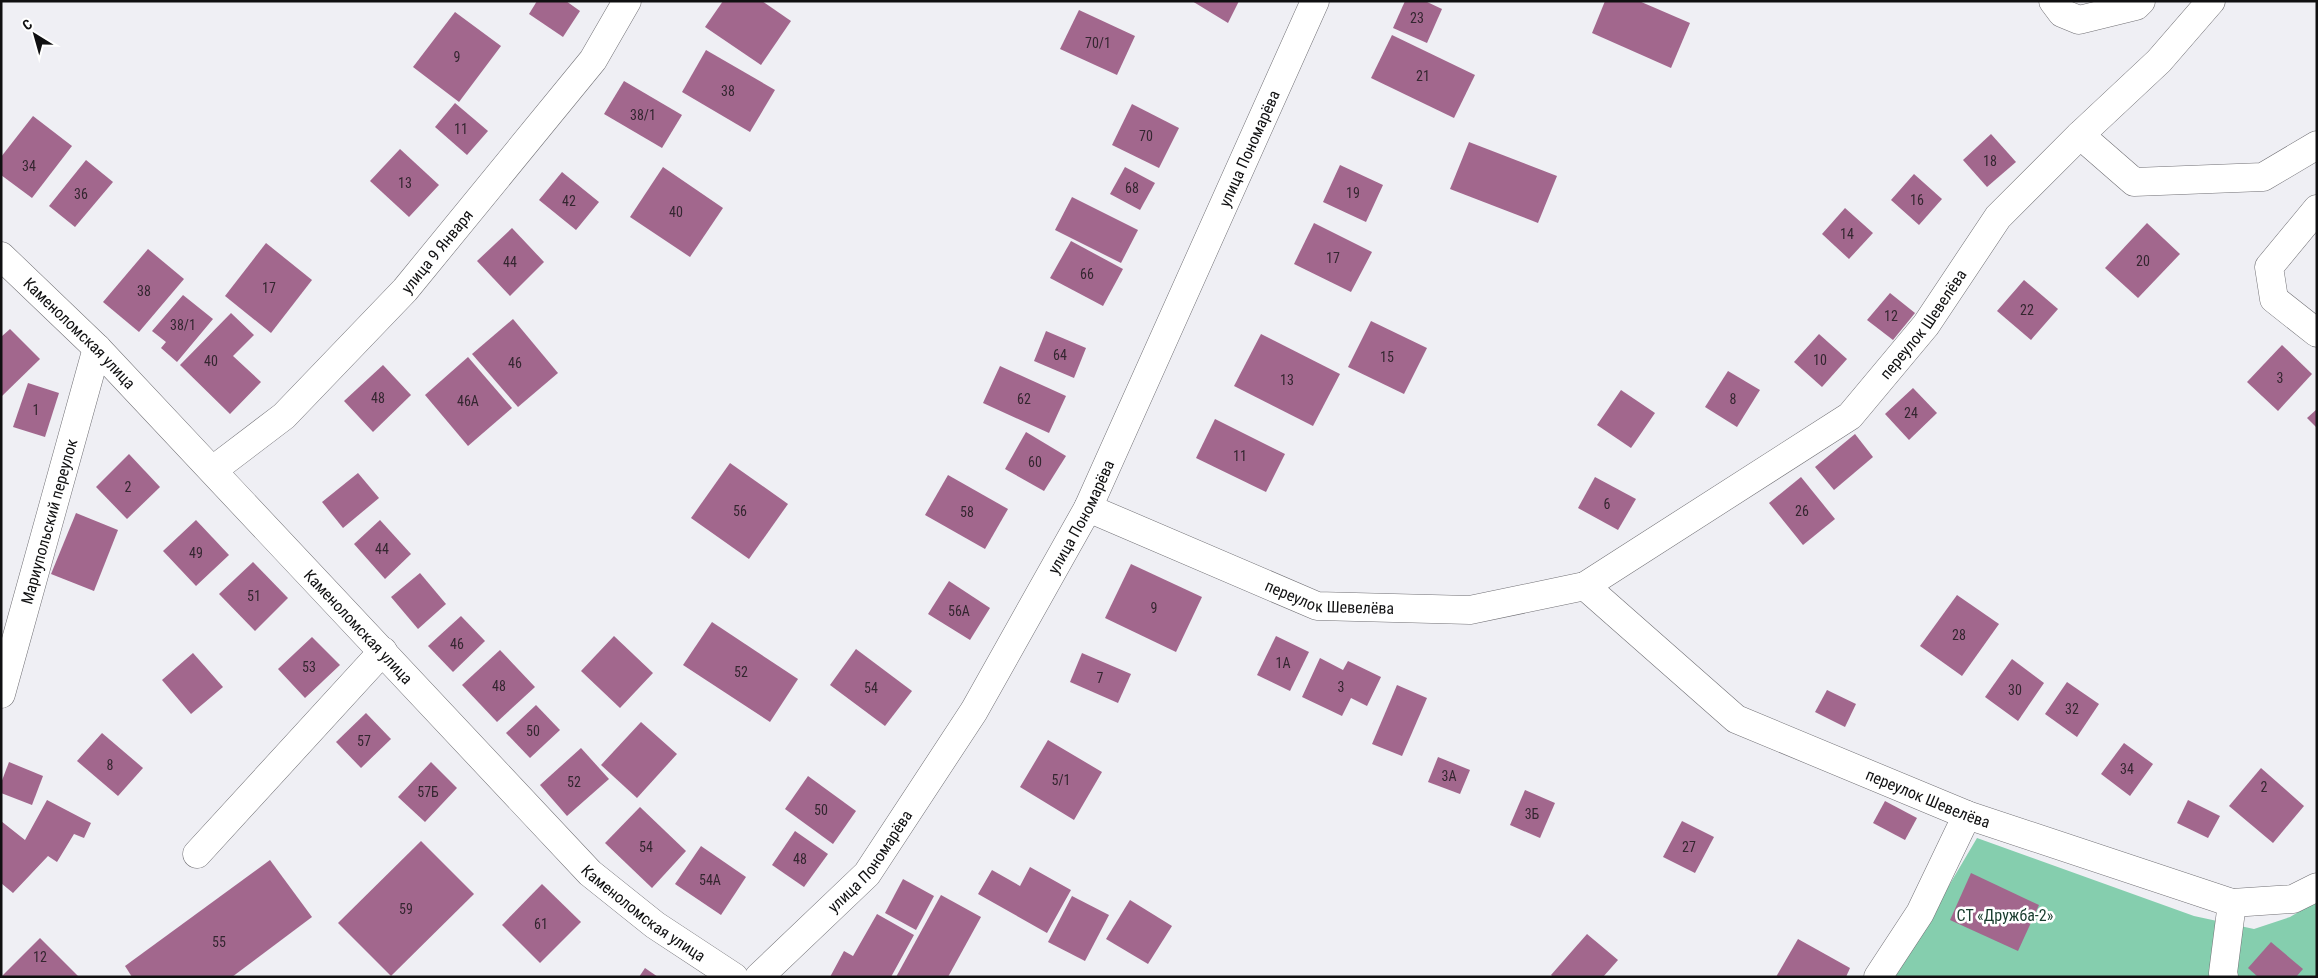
<svg xmlns="http://www.w3.org/2000/svg" width="2318" height="978" font-family="'Roboto Condensed',sans-serif">
  <rect width="100%" height="100%" fill="#efeff4"/>
  <!-- green -->
  <path fill="#85ceae" d="M1977,838L2194,916L2254,929L2290,917L2317,901V977H1895Z"/>
  <!-- building -->
  <g fill="#a2678d">
    <path d="M537,1H566L580,11L563,37L529,14Z"/>
    <path d="M723,1H762L791,21L761,65L705,27Z"/>
    <path d="M1192,1H1239L1228,23Z"/>
    <path d="M1405,1H1425L1442,9L1427,43L1393,28Z"/>
    <path d="M1605,1H1639L1690,23L1671,68L1592,33Z"/>
    <path d="M1079,10L1135,36L1117,75L1060,49Z"/>
    <path d="M455,12L501,46L459,102L413,67Z"/>
    <path d="M1392,35L1475,75L1454,118L1371,78Z"/>
    <path d="M706,50L775,90L750,132L682,92Z"/>
    <path d="M624,81L682,115L662,148L604,114Z"/>
    <path d="M455,103L488,131L467,155L435,127Z"/>
    <path d="M1132,104L1179,128L1159,168L1112,145Z"/>
    <path d="M33,116L72,146L32,198L1,175V157Z"/>
    <path d="M1991,134L2016,162L1987,187L1963,160Z"/>
    <path d="M1469,142L1557,176L1538,223L1450,189Z"/>
    <path d="M400,149L439,185L409,217L370,181Z"/>
    <path d="M86,160L113,182L75,227L49,206Z"/>
    <path d="M1340,165L1383,185L1366,222L1323,202Z"/>
    <path d="M663,167L723,208L690,257L630,217Z"/>
    <path d="M1125,167L1155,183L1140,210L1110,194Z"/>
    <path d="M562,172L599,202L576,230L539,200Z"/>
    <path d="M1914,174L1942,199L1919,225L1891,200Z"/>
    <path d="M1072,197L1138,230L1121,263L1055,230Z"/>
    <path d="M1845,208L1873,233L1849,259L1822,234Z"/>
    <path d="M1314,223L1372,252L1351,292L1294,264Z"/>
    <path d="M2147,223L2180,254L2138,298L2105,268Z"/>
    <path d="M512,228L544,262L510,296L477,261Z"/>
    <path d="M1071,241L1123,269L1103,306L1050,278Z"/>
    <path d="M266,243L312,280L271,333L225,296Z"/>
    <path d="M148,249L184,279L139,332L103,302Z"/>
    <path d="M2024,280L2058,309L2031,340L1997,311Z"/>
    <path d="M1890,293L1915,313L1893,340L1867,320Z"/>
    <path d="M183,295L213,319L177,362L161,348L166,342L152,331Z"/>
    <path d="M231,313L254,335L233,356L261,382L230,414L180,365Z"/>
    <path d="M513,319L558,373L518,407L472,354Z"/>
    <path d="M1371,321L1427,348L1404,394L1348,367Z"/>
    <path d="M10,329L40,359L1,397V337Z"/>
    <path d="M1046,331L1086,348L1074,378L1034,361Z"/>
    <path d="M1261,334L1340,374L1313,426L1234,386Z"/>
    <path d="M1819,334L1847,359L1822,387L1794,362Z"/>
    <path d="M2282,345L2312,374L2278,411L2247,382Z"/>
    <path d="M468,357L512,408L468,446L425,395Z"/>
    <path d="M383,365L411,395L373,432L344,401Z"/>
    <path d="M1000,366L1066,396L1049,433L983,403Z"/>
    <path d="M1728,371L1760,390L1737,427L1705,407Z"/>
    <path d="M28,383L59,393L45,437L13,427Z"/>
    <path d="M1913,388L1937,413L1909,440L1885,414Z"/>
    <path d="M1621,390L1655,413L1631,448L1597,425Z"/>
    <path d="M2317,409V428L2307,418Z"/>
    <path d="M1215,419L1285,454L1266,492L1196,458Z"/>
    <path d="M1026,432L1066,456L1044,491L1005,469Z"/>
    <path d="M1855,434L1873,457L1834,490L1815,467Z"/>
    <path d="M129,454L160,487L127,519L96,487Z"/>
    <path d="M730,463L788,504L749,559L691,518Z"/>
    <path d="M358,473L379,498L343,528L322,502Z"/>
    <path d="M948,475L1008,509L985,549L925,515Z"/>
    <path d="M1595,477L1636,499L1618,530L1578,508Z"/>
    <path d="M1801,477L1835,519L1803,545L1769,503Z"/>
    <path d="M76,513L118,530L94,591L51,574Z"/>
    <path d="M196,520L229,555L196,586L163,551Z"/>
    <path d="M380,520L411,554L385,579L354,544Z"/>
    <path d="M253,562L288,598L255,631L219,594Z"/>
    <path d="M1131,564L1202,597L1176,652L1105,618Z"/>
    <path d="M420,573L446,604L418,629L391,597Z"/>
    <path d="M949,581L990,608L970,640L928,614Z"/>
    <path d="M1957,595L1999,624L1962,676L1920,646Z"/>
    <path d="M461,616L485,641L453,672L428,646Z"/>
    <path d="M712,622L798,679L770,722L683,665Z"/>
    <path d="M614,636L653,673L620,708L581,671Z"/>
    <path d="M1276,636L1309,652L1290,691L1257,675Z"/>
    <path d="M312,637L340,665L305,698L278,669Z"/>
    <path d="M856,649L912,691L885,726L830,685Z"/>
    <path d="M500,650L535,687L497,722L462,685Z"/>
    <path d="M193,653L223,687L191,714L162,680Z"/>
    <path d="M1082,653L1131,674L1118,703L1070,682Z"/>
    <path d="M1320,658L1343,670L1348,661L1381,677L1367,706L1351,698L1342,716L1302,697Z"/>
    <path d="M2012,659L2044,683L2018,721L1985,697Z"/>
    <path d="M2067,682L2099,704L2077,737L2045,714Z"/>
    <path d="M1397,685L1427,698L1402,756L1372,744Z"/>
    <path d="M1827,690L1856,704L1845,727L1815,712Z"/>
    <path d="M536,705L560,730L530,758L506,733Z"/>
    <path d="M366,713L391,739L361,768L336,742Z"/>
    <path d="M641,722L677,754L637,798L601,765Z"/>
    <path d="M102,733L143,768L118,796L77,761Z"/>
    <path d="M1048,740L1102,772L1074,820L1020,787Z"/>
    <path d="M2124,743L2153,764L2130,796L2101,774Z"/>
    <path d="M581,748L609,779L567,816L540,785Z"/>
    <path d="M1438,757L1470,770L1460,794L1428,782Z"/>
    <path d="M9,762L43,776L32,805L1,793V783Z"/>
    <path d="M431,762L457,788L425,822L398,797Z"/>
    <path d="M2261,768L2304,806L2273,843L2229,806Z"/>
    <path d="M808,776L856,811L833,844L785,809Z"/>
    <path d="M1525,790L1555,803L1540,838L1510,825Z"/>
    <path d="M47,800L91,823L84,838L74,834L57,862L48,856L13,893L1,883V821L25,840Z"/>
    <path d="M2188,800L2220,816L2208,838L2177,823Z"/>
    <path d="M1885,801L1917,818L1905,840L1873,823Z"/>
    <path d="M640,807L686,851L652,888L605,843Z"/>
    <path d="M1682,821L1714,837L1695,873L1663,857Z"/>
    <path d="M795,831L828,854L804,887L772,865Z"/>
    <path d="M421,841L474,894L391,976L338,923Z"/>
    <path d="M701,846L746,877L721,915L675,884Z"/>
    <path d="M270,860L312,917L232,977H132L125,966Z"/>
    <path d="M1030,867L1071,890L1047,933L978,894L992,870L1020,886Z"/>
    <path d="M1971,873L2039,905L2018,951L1950,920Z"/>
    <path d="M903,879L934,896L916,930L885,913Z"/>
    <path d="M542,884L581,922L540,963L502,925Z"/>
    <path d="M941,895L981,917L948,977H896Z"/>
    <path d="M1072,896L1109,915L1085,961L1048,942Z"/>
    <path d="M1130,900L1172,926L1148,964L1106,939Z"/>
    <path d="M877,914L914,935L891,977H830L844,951L853,956Z"/>
    <path d="M1587,934L1618,960L1603,977H1553L1551,975Z"/>
    <path d="M40,938L79,977H1Z"/>
    <path d="M1798,939L1850,968L1846,977H1776Z"/>
    <path d="M2271,942L2303,969L2296,977H2258L2248,968Z"/>
    <path d="M645,968L658,977H639Z"/>
  </g>
  <g fill="none" stroke-linecap="round" stroke-linejoin="round">
    <defs>
      <g id="minor">
        <path d="M2053,1L2062,13L2079,20L2136,6L2141,1"/>
        <path d="M2080,135L2134,182L2263,177L2317,145"/>
        <path d="M2317,209L2269,267L2274,299L2317,333"/>
        <path id="s1" d="M1,256L97,348L590,873L655,925L734,977"/>
        <path id="s2" d="M213,470L284,416L405,290L593,60L627,1"/>
        <path id="s3" d="M1088,508L1317,606L1470,610L1585,586L1850,416L1926,325L1998,217L2080,135L2159,61L2211,1"/>
        <path id="s4" d="M1585,586L1736,719L1967,815L2232,903L2293,899L2317,887"/>
        <path id="s5" d="M1,694L97,348"/>
        <path d="M197,854L383,651"/>
        <path id="s6" d="M759,977L867,874L974,711L1088,508L1315,1"/>
        <path d="M1878,977L1920,913L1967,815"/>
        <path d="M2224,977L2223,973L2232,903"/>
      </g>
    </defs>
    <!-- minor casing -->
    <use href="#minor" stroke="#717075" stroke-width="29"/>
    <!-- minor -->
    <use href="#minor" stroke="#fff" stroke-width="28"/>
  </g>
  <g text-anchor="middle" dominant-baseline="central" stroke-width="5" stroke-linejoin="round" paint-order="stroke">
    <!-- number labels -->
    <g font-size="14" fill="#342630">
      <text x="1417" y="18">23</text>
      <text x="1098" y="43">70/1</text>
      <text x="457" y="57">9</text>
      <text x="1423" y="76">21</text>
      <text x="728" y="91">38</text>
      <text x="643" y="115">38/1</text>
      <text x="461" y="129">11</text>
      <text x="1146" y="136">70</text>
      <text x="1990" y="161">18</text>
      <text x="29" y="166">34</text>
      <text x="405" y="183">13</text>
      <text x="1132" y="188">68</text>
      <text x="1353" y="193">19</text>
      <text x="81" y="194">36</text>
      <text x="1917" y="200">16</text>
      <text x="569" y="201">42</text>
      <text x="676" y="212">40</text>
      <text x="1847" y="234">14</text>
      <text x="1333" y="258">17</text>
      <text x="2143" y="261">20</text>
      <text x="510" y="262">44</text>
      <text x="1087" y="274">66</text>
      <text x="269" y="288">17</text>
      <text x="144" y="291">38</text>
      <text x="2027" y="310">22</text>
      <text x="1891" y="316">12</text>
      <text x="183" y="325">38/1</text>
      <text x="1060" y="355">64</text>
      <text x="1387" y="357">15</text>
      <text x="1820" y="360">10</text>
      <text x="211" y="361">40</text>
      <text x="515" y="363">46</text>
      <text x="2280" y="378">3</text>
      <text x="1287" y="380">13</text>
      <text x="378" y="398">48</text>
      <text x="1024" y="399">62</text>
      <text x="1733" y="399">8</text>
      <text x="468" y="401">46А</text>
      <text x="36" y="410">1</text>
      <text x="1911" y="413">24</text>
      <text x="1240" y="456">11</text>
      <text x="1035" y="462">60</text>
      <text x="128" y="487">2</text>
      <text x="1607" y="504">6</text>
      <text x="740" y="511">56</text>
      <text x="1802" y="511">26</text>
      <text x="967" y="512">58</text>
      <text x="382" y="549">44</text>
      <text x="196" y="553">49</text>
      <text x="254" y="596">51</text>
      <text x="1154" y="608">9</text>
      <text x="959" y="611">56А</text>
      <text x="1959" y="635">28</text>
      <text x="457" y="644">46</text>
      <text x="1283" y="663">1А</text>
      <text x="309" y="667">53</text>
      <text x="741" y="672">52</text>
      <text x="1100" y="678">7</text>
      <text x="499" y="686">48</text>
      <text x="1341" y="687">3</text>
      <text x="871" y="688">54</text>
      <text x="2015" y="690">30</text>
      <text x="2072" y="709">32</text>
      <text x="533" y="731">50</text>
      <text x="364" y="741">57</text>
      <text x="110" y="765">8</text>
      <text x="2127" y="769">34</text>
      <text x="1449" y="776">3А</text>
      <text x="1061" y="780">5/1</text>
      <text x="574" y="782">52</text>
      <text x="2264" y="787">2</text>
      <text x="428" y="792">57Б</text>
      <text x="821" y="810">50</text>
      <text x="1532" y="814">3Б</text>
      <text x="646" y="847">54</text>
      <text x="1689" y="847">27</text>
      <text x="800" y="859">48</text>
      <text x="710" y="880">54А</text>
      <text x="406" y="909">59</text>
      <text x="541" y="924">61</text>
      <text x="219" y="942">55</text>
      <text x="40" y="957">12</text>
    </g>
    <!-- street labels -->
    <g font-size="16" fill="#101011" stroke="#fff">
      <text stroke="none"><textPath href="#s6" startOffset="971">улица Пономарёва</textPath></text>
      <text stroke="none"><textPath href="#s2" startOffset="314">улица 9 Января</textPath></text>
      <text stroke="none"><textPath href="#s3" startOffset="952">переулок Шевелёва</textPath></text>
      <text stroke="none"><textPath href="#s1" startOffset="110">Каменоломская улица</textPath></text>
      <text stroke="none"><textPath href="#s6" startOffset="566">улица Пономарёва</textPath></text>
      <text stroke="none"><textPath href="#s5" startOffset="179">Мариупольский переулок</textPath></text>
      <text stroke="none"><textPath href="#s3" startOffset="260">переулок Шевелёва</textPath></text>
      <text stroke="none"><textPath href="#s1" startOffset="515">Каменоломская улица</textPath></text>
      <text stroke="none"><textPath href="#s4" startOffset="409">переулок Шевелёва</textPath></text>
      <text stroke="none"><textPath href="#s6" startOffset="161">улица Пономарёва</textPath></text>
      <text stroke="none"><textPath href="#s1" startOffset="920">Каменоломская улица</textPath></text>
    </g>
    <!-- park labels -->
    <g font-size="16" fill="#183c2d" stroke="#fff">
      <text x="2005" y="915">СТ «Дружба-2»</text>
    </g>
  </g>
  <!-- border -->
  <rect width="2318" height="978" fill="none" stroke="#101011" stroke-width="5"/>
  <!-- north arrow -->
  <g transform="translate(35 35) rotate(323)" stroke="#ffffff" stroke-width="4" paint-order="stroke">
  <path d="M0-4L9 19L0 12L-9 19Z" fill="#101011"/>
  <text y="-8" font-size="14" font-weight="bold" text-anchor="middle" fill="#101011">С</text>
  </g>
</svg>
